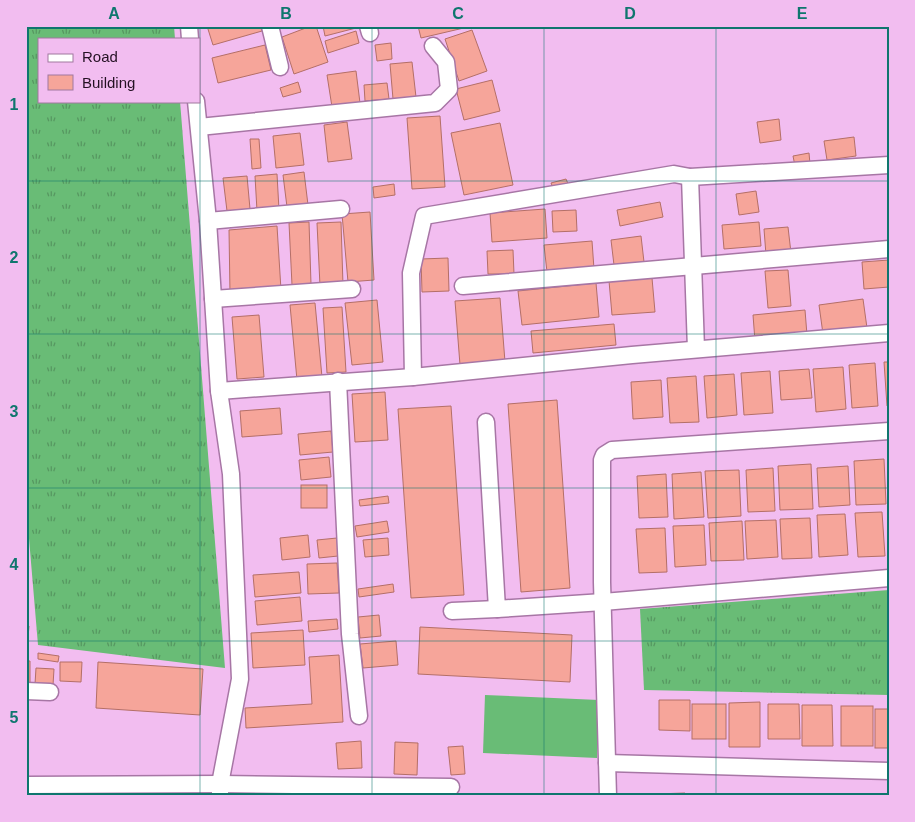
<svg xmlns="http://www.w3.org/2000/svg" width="915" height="822" font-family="Helvetica,sans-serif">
  <defs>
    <pattern id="grass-tufts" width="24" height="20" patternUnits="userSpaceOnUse" patternTransform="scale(1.25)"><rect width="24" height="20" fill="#69bc76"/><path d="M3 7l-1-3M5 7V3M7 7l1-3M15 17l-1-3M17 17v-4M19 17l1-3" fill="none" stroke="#569760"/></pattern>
  </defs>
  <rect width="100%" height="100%" fill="#f2bdf0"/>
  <!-- grass -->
  <g fill="url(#grass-tufts)">
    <path d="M26,26H174L175,39H39V101H180L225,668L38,645L26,503Z"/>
    <path d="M889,590V695L644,690L640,609Z"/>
  </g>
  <!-- pitch -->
  <path fill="#69bc76" d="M485,695L599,700L597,758L483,753Z"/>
  <!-- building -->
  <g fill="#f6a59a" stroke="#b46f67">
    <path d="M207,26H261L262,31L213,45Z"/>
    <path d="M311,26H316L328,62L294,74L282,37Z"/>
    <path d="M323,26H356V28L325,36Z"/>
    <path d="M418,26H468V27L421,38Z"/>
    <path d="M472,30L487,71L459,81L445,39Z"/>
    <path d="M356,31L359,43L328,53L325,41Z"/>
    <path d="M391,43L392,59L377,61L375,45Z"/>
    <path d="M265,45L271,70L218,83L212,58Z"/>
    <path d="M412,62L416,97L393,99L390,64Z"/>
    <path d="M356,71L360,103L332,107L327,75Z"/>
    <path d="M492,80L500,111L464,120L456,89Z"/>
    <path d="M298,82L301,92L283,97L280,88Z"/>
    <path d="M387,83L389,99L365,101L364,85Z"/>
    <path d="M440,116L445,187L412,189L407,118Z"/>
    <path d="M779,119L781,140L760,143L757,122Z"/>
    <path d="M347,122L352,159L328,162L324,125Z"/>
    <path d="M500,123L513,185L464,195L451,133Z"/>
    <path d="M300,133L304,165L276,168L273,136Z"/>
    <path d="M854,137L856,156L827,160L824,141Z"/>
    <path d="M250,139H259L261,168L252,169Z"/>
    <path d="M809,153L810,164L795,166L793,156Z"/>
    <path d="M304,172L308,205L287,207L283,175Z"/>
    <path d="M277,174L279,210L257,211L255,176Z"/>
    <path d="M247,176L250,209L227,211L223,178Z"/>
    <path d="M566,179L569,186L554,190L551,183Z"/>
    <path d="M394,184L395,195L374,198L373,187Z"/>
    <path d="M756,191L759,212L739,215L736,194Z"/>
    <path d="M660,202L663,217L620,226L617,210Z"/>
    <path d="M545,209L547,238L492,242L490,213Z"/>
    <path d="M576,210L577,231L553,232L552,211Z"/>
    <path d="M370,212L374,280L348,282L342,214Z"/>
    <path d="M309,222L311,284L292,285L289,223Z"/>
    <path d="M341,222L343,285L320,286L317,223Z"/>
    <path d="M759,222L761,246L724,249L722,225Z"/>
    <path d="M277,226L281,290L230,294L229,230Z"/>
    <path d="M788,227L791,253L766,255L764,229Z"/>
    <path d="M641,236L644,262L614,265L611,240Z"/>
    <path d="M592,241L594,269L547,272L544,245Z"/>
    <path d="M513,250L514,274H488L487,251Z"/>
    <path d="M448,258L449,291L422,292L421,259Z"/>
    <path d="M889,260V287L864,289L862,262Z"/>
    <path d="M788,270L791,306L768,308L765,271Z"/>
    <path d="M652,278L655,312L612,315L609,281Z"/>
    <path d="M596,283L599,317L522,325L518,291Z"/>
    <path d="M500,298L505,362L460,365L455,301Z"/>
    <path d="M863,299L867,328L823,334L819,305Z"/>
    <path d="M377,300L383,362L352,365L345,303Z"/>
    <path d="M315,303L322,377L297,380L290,305Z"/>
    <path d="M342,307L346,372L327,373L323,308Z"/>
    <path d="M805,310L807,335L755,341L753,315Z"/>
    <path d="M259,315L264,377L237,379L232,317Z"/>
    <path d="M614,324L616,345L533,353L531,331Z"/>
    <path d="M884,362H889V406H887Z"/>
    <path d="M875,363L878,406L852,408L849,365Z"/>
    <path d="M843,367L846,409L816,412L813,369Z"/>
    <path d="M809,369L812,398L781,400L779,371Z"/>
    <path d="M770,371L773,413L744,415L741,373Z"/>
    <path d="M734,374L737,415L707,418L704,376Z"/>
    <path d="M696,376L699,422L670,423L667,378Z"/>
    <path d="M661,380L663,417L633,419L631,382Z"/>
    <path d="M385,392L388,440L355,442L352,394Z"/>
    <path d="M557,400L570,588L521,592L508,404Z"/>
    <path d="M451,406L464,595L411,598L398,409Z"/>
    <path d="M280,408L282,434L242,437L240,411Z"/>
    <path d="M331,431L333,452L300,455L298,434Z"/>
    <path d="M329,457L331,477L301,480L299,460Z"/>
    <path d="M884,459L886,504L856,505L854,461Z"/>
    <path d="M811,464L813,509L780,510L778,466Z"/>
    <path d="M848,466L850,505L819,507L817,468Z"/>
    <path d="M773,468L775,511L748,512L746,470Z"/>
    <path d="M739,470L741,516L708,518L705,471Z"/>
    <path d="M701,472L704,517L674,519L672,474Z"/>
    <path d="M666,474L668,517L639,518L637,476Z"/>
    <rect x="301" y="485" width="26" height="23"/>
    <path d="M388,496L389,503L360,506L359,500Z"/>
    <path d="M882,512L885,556L858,557L855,513Z"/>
    <path d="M845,514L848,555L819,557L817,515Z"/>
    <path d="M810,518L812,558L782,559L780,519Z"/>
    <path d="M776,520L778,557L747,559L745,521Z"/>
    <path d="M387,521L389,532L357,537L355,526Z"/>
    <path d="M742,521L744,560L711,561L709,523Z"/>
    <path d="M704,525L706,565L675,567L673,526Z"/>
    <path d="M665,528L667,572L639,573L636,529Z"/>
    <path d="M308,535L310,557L282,560L280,538Z"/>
    <path d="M337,538L338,556L319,558L317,540Z"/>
    <path d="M388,538L389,555L365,557L363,540Z"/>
    <path d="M337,563L339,593L308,594L307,564Z"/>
    <path d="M299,572L301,593L255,597L253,575Z"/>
    <path d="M393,584L394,592L359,597L358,589Z"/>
    <path d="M300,597L302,621L257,625L255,601Z"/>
    <path d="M379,615L381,636L360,638L358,617Z"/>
    <path d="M337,619L338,629L309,632L308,621Z"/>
    <path d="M26,626H29L26,660Z"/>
    <path d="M420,627L572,635L570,682L418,674Z"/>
    <path d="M303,630L305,665L253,668L251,633Z"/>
    <path d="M396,641L398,665L363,668L360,644Z"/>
    <path d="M38,653L59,656L58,662L38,659Z"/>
    <path d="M339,655L343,722L246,728L245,708L312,704L309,657Z"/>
    <path d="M26,661H30V683L26,682Z"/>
    <path d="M60,662H82L81,682L60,681Z"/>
    <path d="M98,662L203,669L200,715L96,708Z"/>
    <path d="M36,668L54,669L53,685L35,684Z"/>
    <path d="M659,700H690V731L659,730Z"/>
    <path d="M760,702V747H729V703Z"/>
    <rect x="692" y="704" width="34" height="35"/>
    <path d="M768,704H799L800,739H768Z"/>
    <path d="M802,705H832L833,746H802Z"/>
    <rect x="841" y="706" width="32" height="40"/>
    <rect x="875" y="709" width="14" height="39"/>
    <path d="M361,741L362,768L338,769L336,743Z"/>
    <path d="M395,742L418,743L417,775L394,774Z"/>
    <path d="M463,746L465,774L451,775L448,747Z"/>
    <path d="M685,793V796H655V794Z"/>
    <path d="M47,794L64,795V796H47Z"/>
  </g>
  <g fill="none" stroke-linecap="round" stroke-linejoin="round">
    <defs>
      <g id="street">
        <path d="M189,26L190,39"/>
        <path d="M270,26L280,67"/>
        <path d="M368,26L370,33"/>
        <path d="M196,101L208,221L219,391L231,474L240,679L220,784V796"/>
        <path d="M199,127L435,103L449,89L446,62L433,46"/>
        <path d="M690,177L696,349"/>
        <path d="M208,221L341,209"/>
        <path d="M463,286L889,249"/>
        <path d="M213,299L352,289"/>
        <path d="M413,377L411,273L424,216L674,174L690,177L889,165"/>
        <path d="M338,381L350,634L359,716"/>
        <path d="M219,391L413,377L632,355L889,333"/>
        <path d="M486,422L497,609L603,602L889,578"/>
        <path d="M452,611L497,609"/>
        <path d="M26,691L50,692"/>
        <path d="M607,763L889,771"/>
        <path d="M26,785L220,784L451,787"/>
        <path d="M608,796L602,582V460L604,455L612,450L889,431"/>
      </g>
    </defs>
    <!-- street casing -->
    <use href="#street" stroke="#a776a5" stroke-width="19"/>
    <!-- street -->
    <use href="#street" stroke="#fff" stroke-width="16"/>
  </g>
  <!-- grid -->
  <path fill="none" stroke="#0f766e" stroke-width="1" stroke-opacity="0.55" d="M200,26V796M372,26V796M544,26V796M716,26V796M26,181H889M26,334H889M26,488H889M26,641H889"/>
  <!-- border -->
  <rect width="915" height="822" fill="none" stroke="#f2bdf0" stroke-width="55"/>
  <!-- legend -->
  <rect x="38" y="38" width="162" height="65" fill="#f2bdf0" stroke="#a0789e"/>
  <rect x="48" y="54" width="25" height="8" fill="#ffffff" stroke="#a0789e"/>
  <text x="82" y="62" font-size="15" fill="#241123">Road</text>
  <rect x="48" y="75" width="25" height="15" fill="#f6a59a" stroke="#a0789e"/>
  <text x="82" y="88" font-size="15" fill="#241123">Building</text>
  <rect x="28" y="28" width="860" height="766" fill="none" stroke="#0f766e" stroke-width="2"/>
  <g font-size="16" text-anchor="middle" font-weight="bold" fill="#0f766e">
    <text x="114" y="19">A</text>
    <text x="286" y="19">B</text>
    <text x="458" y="19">C</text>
    <text x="630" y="19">D</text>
    <text x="802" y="19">E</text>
    <text x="14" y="110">1</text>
    <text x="14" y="263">2</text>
    <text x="14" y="417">3</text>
    <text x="14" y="570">4</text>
    <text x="14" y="723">5</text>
  </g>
</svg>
